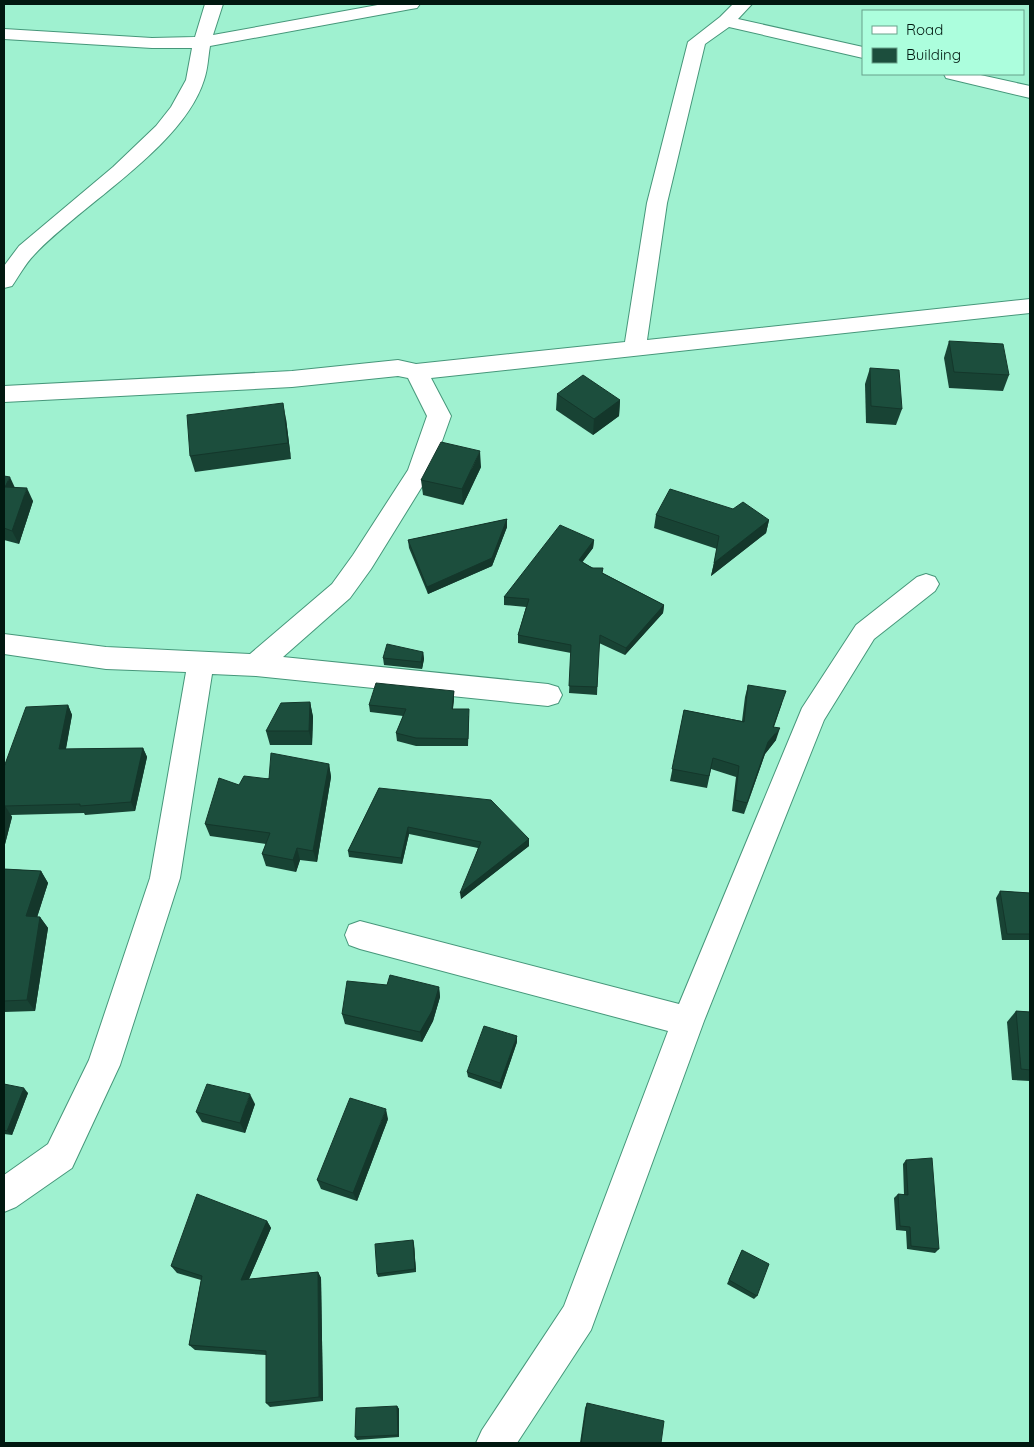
<svg xmlns="http://www.w3.org/2000/svg" width="1034" height="1447" font-family="Quicksand,sans-serif">
  <rect width="100%" height="100%" fill="#9ff1d0"/>
  <g fill="none" stroke-linecap="round" stroke-linejoin="round">
    <defs>
      <g id="minor">
        <path d="M205,4H223L213,35L383,4H420L417,8L411,9L210,46C208,57 208,69 204,80C183,147 82,204 34,255C25,264 19,276 12,286L4,288V266L19,246L113,167L156,126L171,107L186,80L192,48H152L4,39V29L152,38L195,37Z"/>
        <path d="M733,4H752L738,19L863,47V58L729,27L705,44L667,203L647,340L1030,299V313L431,378L451,416L431,472L371,569L350,598L283,657L548,684L558,687L562,695L558,703L548,706L256,676L212,674L180,878L120,1065L72,1168L16,1207L4,1212V1175L48,1144L89,1060L150,878L186,672L106,669L4,654V634L106,647L250,654L332,584L353,555L408,470L427,416L408,378L398,376L292,387L4,402V386L292,371L398,360L416,364L625,342L647,203L688,42L720,17Z"/>
        <path d="M944,74H976L1030,86V98L946,78Z"/>
        <path d="M926,574L935,577L939,584L935,591L874,639L824,720L704,1021L591,1330L517,1443H476L482,1430L564,1306L668,1031L360,949L349,945L345,935L349,925L360,921L679,1004L802,708L856,625L917,577Z"/>
      </g>
    </defs>
    <!-- minor casing -->
    <use href="#minor" stroke="#46977a" stroke-width="2"/>
    <!-- minor -->
    <use href="#minor" fill="#fff" fill-rule="evenodd"/>
  </g>
  <!-- wall -->
  <g fill="#184334">
    <path d="M949,341L1009,375L1003,391L949,388L944,358Z"/>
    <path d="M870,368L902,409L896,425L866,423L865,384Z"/>
    <path d="M557,394L620,400L619,416L593,435L556,410Z"/>
    <path d="M286,419L291,459L195,472L190,456Z"/>
    <path d="M481,467L463,505L423,495L421,480Z"/>
    <path d="M4,476L14,487L33,501L19,544L4,540Z"/>
    <path d="M733,509L769,520L766,533L711,576L717,549L654,528L656,515Z"/>
    <path d="M507,519V527L492,566L428,594L409,548L408,540Z"/>
    <path d="M594,540L593,548L582,562L664,605L663,613L625,655L599,643L597,695L569,693L571,653L518,643V635L526,607L504,605V597Z"/>
    <path d="M423,652L424,659L422,669L384,665L383,658Z"/>
    <path d="M748,685L782,703L774,727L776,740L765,754L744,814L732,811L736,777L711,769L707,788L670,781L684,710L742,721L745,697Z"/>
    <path d="M454,691V698L453,709L469,716L468,746H416L397,741L396,733L403,716L370,712L369,705Z"/>
    <path d="M310,702L313,717L312,745H270L266,731Z"/>
    <path d="M68,705L72,715L66,749L143,748L147,757L135,811L85,815L84,813L11,815L12,817L4,848V767Z"/>
    <path d="M329,764L331,777L317,862L300,860L296,872L266,866L262,854L266,844L210,836L205,824L239,785Z"/>
    <path d="M379,788L529,839V846L461,899L478,848L409,834L402,864L349,857L348,851Z"/>
    <path d="M4,869L41,871L48,883L37,917H40L48,928L35,1011L4,1012Z"/>
    <path d="M1000,891L1030,893V940H1002L996,898Z"/>
    <path d="M387,985L439,987L440,997L433,1021L422,1042L345,1024L342,1014Z"/>
    <path d="M1016,1011L1030,1012V1081L1012,1080L1007,1022Z"/>
    <path d="M517,1042L501,1089L468,1077L467,1072Z"/>
    <path d="M4,1084L28,1093L12,1135L4,1134Z"/>
    <path d="M255,1104L245,1133L202,1122L196,1112Z"/>
    <path d="M388,1119L357,1201L321,1189L317,1180Z"/>
    <path d="M906,1160L939,1249L935,1253L907,1249L906,1231L896,1230L894,1198L898,1194L904,1195L903,1164Z"/>
    <path d="M267,1221L271,1228L249,1279L318,1272L321,1278L323,1401L270,1407L266,1403V1355L195,1350L189,1345L201,1280L177,1273L171,1266Z"/>
    <path d="M413,1240L414,1244L416,1272L378,1277L377,1274Z"/>
    <path d="M742,1250L757,1296L754,1299L727,1284Z"/>
    <path d="M587,1403L661,1443H580L585,1408Z"/>
    <path d="M397,1406L399,1409V1437L357,1440L355,1437Z"/>
  </g>
  <!-- shaded-wall -->
  <g fill="#14372b">
    <path d="M620,400L619,416L593,435L594,419Z"/>
    <path d="M283,403L286,419L291,459L288,443Z"/>
    <path d="M480,451L481,467L463,505L462,489Z"/>
    <path d="M10,477L16,490L5,487Z"/>
    <path d="M27,488L33,501L19,544L12,531Z"/>
    <path d="M507,519V527L492,566L428,594L427,587Z"/>
    <path d="M769,520L766,533L711,576L714,563Z"/>
    <path d="M594,540L593,548L578,568L579,560Z"/>
    <path d="M664,605L663,613L625,655L626,648Z"/>
    <path d="M423,652L424,659L422,669L421,662Z"/>
    <path d="M454,691V698L452,716V709Z"/>
    <path d="M310,702L313,717L312,745L309,731Z"/>
    <path d="M68,705L72,715L64,758L59,749Z"/>
    <path d="M780,728L776,740L765,754L744,814L768,742Z"/>
    <path d="M143,748L147,757L135,811L131,802Z"/>
    <path d="M329,764L331,777L317,862L313,851Z"/>
    <path d="M4,804L12,817L4,848Z"/>
    <path d="M408,827L409,834L402,864L401,858Z"/>
    <path d="M529,839V846L461,899L460,893Z"/>
    <path d="M297,848L300,860L296,872L293,860Z"/>
    <path d="M41,871L48,883L34,927L26,916Z"/>
    <path d="M40,917L48,928L35,1011L27,1000Z"/>
    <path d="M439,987L440,997L433,1021L422,1042L420,1032Z"/>
    <path d="M517,1036V1042L501,1089L500,1083Z"/>
    <path d="M24,1088L28,1093L12,1135L7,1131Z"/>
    <path d="M250,1094L255,1104L245,1133L240,1123Z"/>
    <path d="M386,1109L388,1119L357,1201L353,1193Z"/>
    <path d="M267,1221L271,1228L246,1286L241,1280Z"/>
    <path d="M413,1240L414,1244L416,1272L415,1269Z"/>
    <path d="M318,1272L321,1278L323,1401L319,1397Z"/>
    <path d="M397,1406L399,1409V1437L398,1435Z"/>
  </g>
  <!-- building -->
  <g fill="#1c4e3d" stroke="#14372b">
    <path d="M949,341L1003,344L1009,375L954,372Z"/>
    <path d="M870,368L899,370L902,409L871,406Z"/>
    <path d="M583,375L620,400L594,419L557,394Z"/>
    <path d="M283,403L288,443L190,456L187,415Z"/>
    <path d="M441,442L480,451L462,489L421,480Z"/>
    <path d="M4,476L10,477L5,487L27,488L12,531L4,528Z"/>
    <path d="M670,489L733,509L743,502L769,520L714,563L719,536L656,515Z"/>
    <path d="M507,519L492,558L427,587L408,540Z"/>
    <path d="M560,525L594,540L579,560L592,568H603L602,573L664,605L626,648L600,635L597,687L569,686L571,645L518,635L529,599L504,597Z"/>
    <path d="M387,644L423,652L421,662L383,658Z"/>
    <path d="M376,683L454,691L452,709H469L468,739L416,738L396,733L406,709L369,705Z"/>
    <path d="M748,685L786,691L773,727L780,728L768,742L747,803L735,800L739,766L713,758L709,776L672,769L684,710L744,722Z"/>
    <path d="M310,702L309,731H266L281,703Z"/>
    <path d="M68,705L59,749L143,748L131,802L80,806V804L5,806L4,804V767L26,707Z"/>
    <path d="M271,753L329,764L313,851L297,848L293,860L262,854L270,833L205,824L219,778L239,785L244,776L269,779Z"/>
    <path d="M379,788L491,800L529,839L460,893L481,842L408,827L401,858L348,851Z"/>
    <path d="M4,869L41,871L26,916L40,917L27,1000L4,1001Z"/>
    <path d="M1000,891L1030,893V934H1007Z"/>
    <path d="M390,975L439,987L432,1011L420,1032L342,1014L347,981L387,985Z"/>
    <path d="M1016,1011L1030,1012V1070L1021,1069Z"/>
    <path d="M484,1026L517,1036L500,1083L467,1072Z"/>
    <path d="M4,1084L24,1088L7,1131L4,1130Z"/>
    <path d="M207,1084L250,1094L240,1123L196,1112Z"/>
    <path d="M350,1098L386,1109L353,1193L317,1180Z"/>
    <path d="M932,1158L939,1249L911,1246L910,1227L900,1226L898,1194L908,1195L906,1160Z"/>
    <path d="M197,1194L267,1221L241,1280L318,1272L319,1397L266,1403V1351L189,1345L202,1276L171,1266Z"/>
    <path d="M413,1240L415,1269L377,1274L375,1244Z"/>
    <path d="M742,1250L769,1264L757,1296L729,1280Z"/>
    <path d="M587,1403L664,1421L661,1443H581Z"/>
    <path d="M397,1406L398,1435L355,1437L356,1408Z"/>
  </g>
  <!-- border -->
  <rect width="1034" height="1447" fill="none" stroke="#011810" stroke-width="10"/>
  <!-- legend -->
  <rect x="862" y="10" width="162" height="65" fill="#acfedd" stroke="#68a28b"/>
  <rect x="872" y="26" width="25" height="8" fill="#ffffff" stroke="#68a28b"/>
  <text x="906" y="35" font-size="15" fill="#011810">Road</text>
  <rect x="872" y="48" width="25" height="15" fill="#1c4e3d" stroke="#68a28b"/>
  <text x="906" y="60" font-size="15" fill="#011810">Building</text>
</svg>
